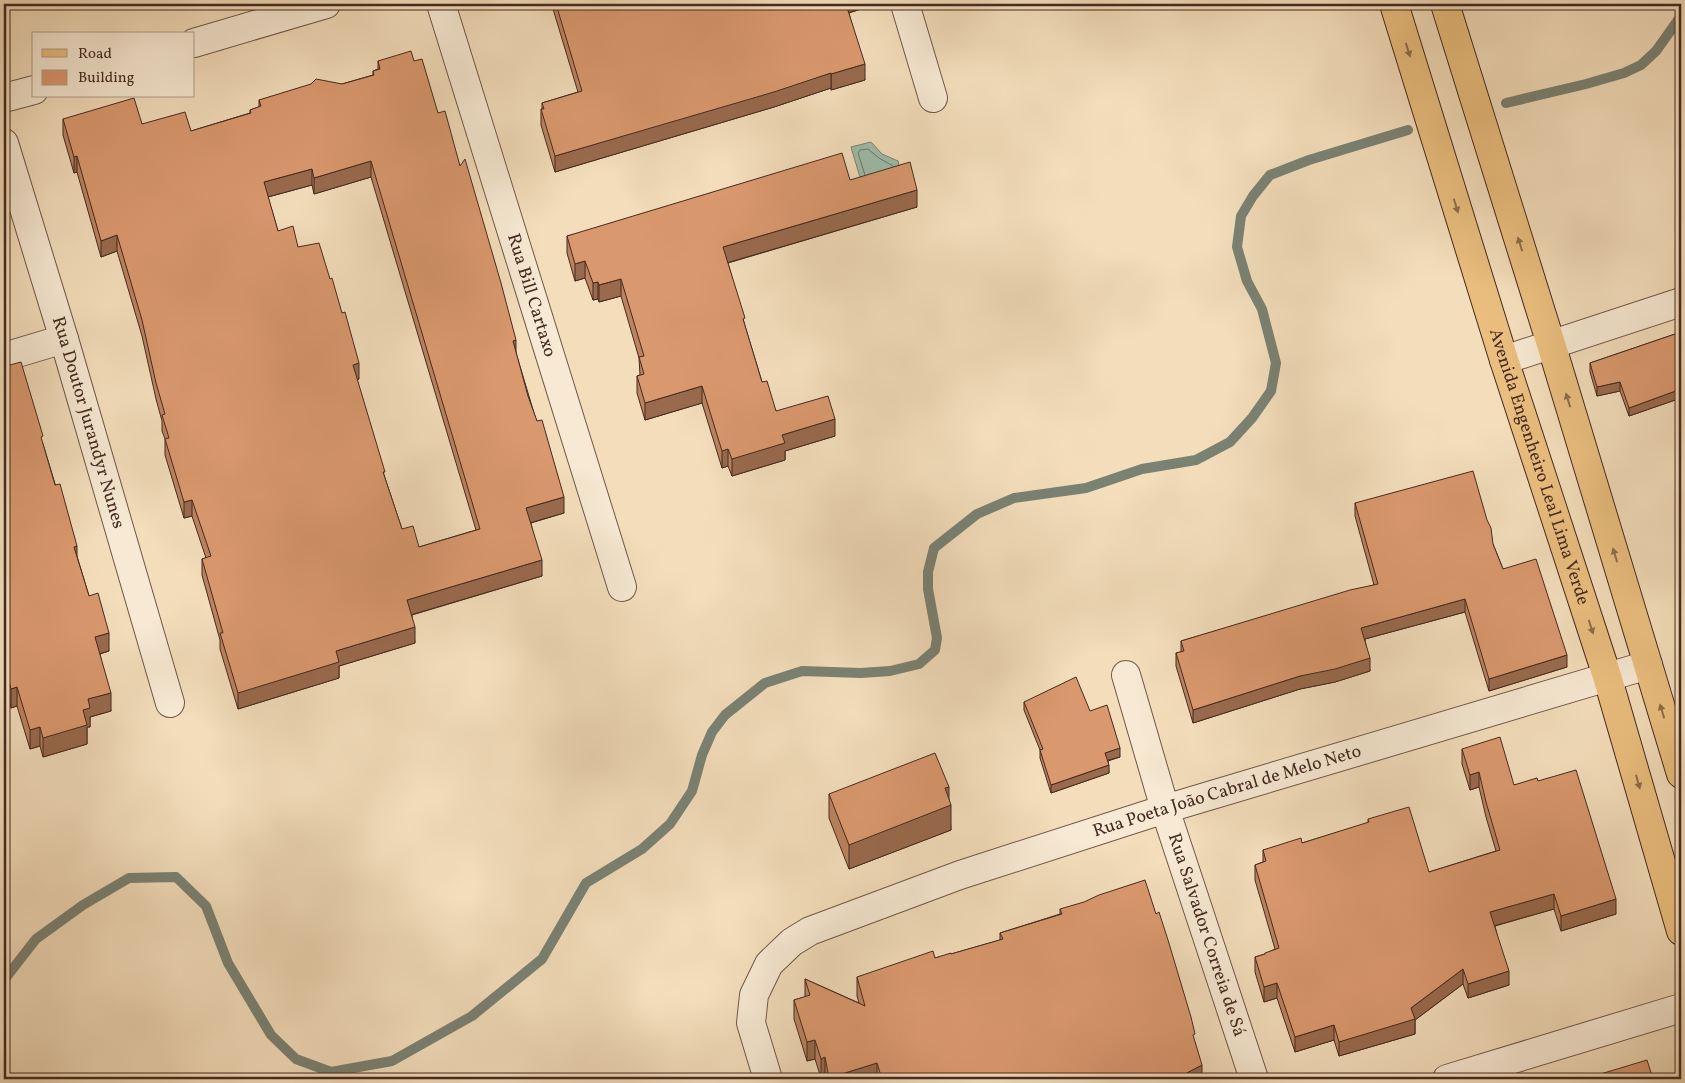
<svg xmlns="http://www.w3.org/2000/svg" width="1685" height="1083" font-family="Vollkorn,serif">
  <rect width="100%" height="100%" fill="#f3ddbb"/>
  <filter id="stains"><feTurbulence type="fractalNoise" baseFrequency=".004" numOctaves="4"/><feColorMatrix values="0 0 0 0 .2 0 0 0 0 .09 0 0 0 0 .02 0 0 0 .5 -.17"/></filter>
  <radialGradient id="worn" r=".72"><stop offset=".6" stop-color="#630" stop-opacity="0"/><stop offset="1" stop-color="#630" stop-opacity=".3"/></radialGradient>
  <!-- water -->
  <path fill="#9dbdab" stroke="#7a8274" d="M871,142L882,154L898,161L901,172L862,184L851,147Z"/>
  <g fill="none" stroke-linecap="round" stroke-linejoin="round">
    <!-- shore -->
    <path stroke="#717466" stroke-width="1" d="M865,175L858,153L860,150L868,149L879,158L893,166"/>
    <!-- stream -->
    <g stroke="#7a8274" stroke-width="10">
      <path d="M1506,103L1586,84L1624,73L1641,65L1656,51L1681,16"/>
      <path d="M4,980L36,939L83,905L129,878L176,877L206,906L228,963L271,1035L296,1059L331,1072L392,1061L472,1016L542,959L586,883L642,849L670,824L692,791L702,755L712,732L725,715L765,683L802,671L861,673L890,671L919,664L935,650L937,638L928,589V572L934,548L977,514L1014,498L1086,488L1142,469L1196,460L1230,442L1252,418L1271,391L1276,363L1262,309L1247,281L1237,247L1241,216L1253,196L1270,175L1309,160L1408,130"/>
    </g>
    <defs>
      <g id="minor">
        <path id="s1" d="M441,4L622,587"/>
        <path d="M905,4L933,98"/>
        <path d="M194,43L326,4"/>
        <path d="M4,98L34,90"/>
        <path id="s2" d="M4,143L64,339L170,703"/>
        <path d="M4,357L64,339"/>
        <path d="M1504,360L1681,302"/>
        <path id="s3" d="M1126,675L1165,809L1254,1079"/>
        <path id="s4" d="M768,1079L751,1023L754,995L769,964L792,942L810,931L960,875L1165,809L1648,665"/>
        <path d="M1447,1079L1681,1008"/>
      </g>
      <g id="major">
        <path id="s5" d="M1394,4L1504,360L1607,676L1681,931"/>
        <path d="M1445,4L1551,344L1681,774"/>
      </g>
    </defs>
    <!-- minor casing -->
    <use href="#minor" stroke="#705748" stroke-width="30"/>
    <!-- major casing -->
    <use href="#major" stroke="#452a21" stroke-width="30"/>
    <!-- minor -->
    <use href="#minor" stroke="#f7e9d3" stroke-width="28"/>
    <!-- major -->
    <use href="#major" stroke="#eabe7e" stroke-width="28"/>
  </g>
  <!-- wall -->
  <g fill="#bb835f" stroke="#452a21" fill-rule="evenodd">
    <path d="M553,4H876L849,13L865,80L831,90V88L774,107L555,172L541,125V109H542V103L578,92L553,9Z"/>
    <path d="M378,61H414L438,113L460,166L564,513L531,523L542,576L412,615L415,643L339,666V678L238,709L220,649V640L202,575V559L206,558L192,516L184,518L165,455V439L162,431V421L156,399L142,336L117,251L101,257L77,172L74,173L63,135V119L142,124L191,131L250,113V110L259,107V100L342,84L373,75V71L378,69ZM371,177L476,530L419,547L402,529L385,478L357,380L359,379L298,247L278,231L268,197L312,185L314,194Z"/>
    <path d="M850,180L917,207L728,263L745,326L762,382L776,411L835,436L785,451V460L732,476L728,466L722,468L702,403L645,420L637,393V376L640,375L639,358L621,296L599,302L598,299L593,300L585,278L575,281L567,253V236Z"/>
    <path d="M1681,332V398L1629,416L1620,391L1597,396L1590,372V363Z"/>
    <path d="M4,361L43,444L89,596L109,651L100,654L111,711L90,717V727H87V744L43,757L40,746L30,749L17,706L11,708L4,682Z"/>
    <path d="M1355,503L1493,544L1503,569L1567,667L1489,691L1465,612L1365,639L1370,671L1335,682L1300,689L1193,723L1176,666V653L1181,652V641L1374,585L1355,516Z"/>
    <path d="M1024,702L1090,711L1120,757L1108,761L1109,773L1051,793L1040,758V750L1024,710Z"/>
    <path d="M1462,749L1514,785L1538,781L1616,914L1561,931L1554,909L1495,926L1509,985L1468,998L1463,984L1415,1020V1034L1339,1056L1334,1040L1295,1052L1277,998L1264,1002L1255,972V957L1265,954L1275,949L1255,880V865L1263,862V850L1302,843L1368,823V819L1429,872L1496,851L1486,817L1479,787L1470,790L1462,764Z"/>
    <path d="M829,794L949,799L951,830L849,869L829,818Z"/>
    <path d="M1060,909L1195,1042L1202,1079H826L825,1076L821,1078L815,1059L807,1061L794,1019V1000L805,997V979L859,1003L857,996V977L951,954L1000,940V933L1060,914Z"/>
  </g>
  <!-- shaded-wall -->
  <g fill="#996a4d" stroke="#452a21">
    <path d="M845,4H876L845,14Z"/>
    <path d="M865,64V80L831,90V74Z"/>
    <path d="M831,73V88L774,107L555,172V156Z"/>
    <path d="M77,156V172L74,173V157Z"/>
    <path d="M371,161V177L314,194V178Z"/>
    <path d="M312,169V185L264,198V182Z"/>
    <path d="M917,190V207L723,264V247Z"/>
    <path d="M117,235V251L101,257V241Z"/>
    <path d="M585,261V278L575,281V264Z"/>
    <path d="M621,279V296L599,302V285Z"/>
    <path d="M598,282V299L593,300V283Z"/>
    <path d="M7,312V331L4,332V313Z"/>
    <path d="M516,340V356L513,341Z"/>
    <path d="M359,363V379L353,381V365Z"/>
    <path d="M1620,382V391L1597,396V387Z"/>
    <path d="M702,386V403L645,420V403Z"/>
    <path d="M1681,389V398L1629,416V408Z"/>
    <path d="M835,419V436L785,451V460L732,476V459L782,435Z"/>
    <path d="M728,449V466L722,468V451Z"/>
    <path d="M564,497V513L526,524V508Z"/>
    <path d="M192,500V516L184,518V502Z"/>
    <path d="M77,546V565L74,547Z"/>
    <path d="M542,560V576L407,616V600Z"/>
    <path d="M1465,599V612L1361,640V628Z"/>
    <path d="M415,627V643L339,666V678L238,709V693L336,651Z"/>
    <path d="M109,633V651L95,655V637Z"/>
    <path d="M1567,655V667L1489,691V679Z"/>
    <path d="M1370,658V671L1335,682L1300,689L1193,723V710L1300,676Z"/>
    <path d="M17,687V706L11,708V689Z"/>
    <path d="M111,693V711L90,717V727H87V744L43,757V738L83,710L88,699Z"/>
    <path d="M40,727V746L30,749V730Z"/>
    <path d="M1120,748V757L1105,761V753Z"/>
    <path d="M1109,765V773L1051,793V785Z"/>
    <path d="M1479,772V787L1470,790V775Z"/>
    <path d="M949,787V806L951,805V830L849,869V845L945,788Z"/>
    <path d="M1554,894V909L1490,927V912Z"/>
    <path d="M1616,899V914L1561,931V916Z"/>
    <path d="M1463,969V984L1415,1020V1034L1339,1056V1042L1411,1008Z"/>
    <path d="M1509,971V985L1468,998V984Z"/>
    <path d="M1277,983V998L1264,1002V987Z"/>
    <path d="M1334,1025V1040L1295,1052V1037Z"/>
    <path d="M815,1040V1059L807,1061V1042Z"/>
    <path d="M825,1057V1076L821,1078V1059Z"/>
    <path d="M877,1063V1079H829V1078Z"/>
    <path d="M1202,1065V1079H1181V1076Z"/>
  </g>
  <!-- building -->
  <g fill="#da986e" stroke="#452a21" fill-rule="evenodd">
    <path d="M556,4H846L865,64L831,74V73L774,92L555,156L541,109H544L542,103L582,91Z"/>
    <path d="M411,51L414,61L422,59L438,113L445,111L460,166L465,159L501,283L516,340L513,341L528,396L537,421L542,420L564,497L526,508L542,560L407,600L415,627L336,651L339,662L238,693L220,633H223L202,559L211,556L192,500L184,502L165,439L169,438L162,415L165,414L156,383L142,320L117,235L101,241L77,156L74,157L63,119L134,98L142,124L185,112L191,131L251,113L250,110L261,106L259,100L311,84L316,79L342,84L374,75L373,71L380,69L378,61ZM371,161L480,529L419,547L413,526L402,529L383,472H385L353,365L359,363L345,312L342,313L332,278L330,279L319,243L298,247L293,226L278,231L264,182L312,169L314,178Z"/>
    <path d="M842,153L850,180L910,162L917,190L723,247L745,318L743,319L762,382L767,381L776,411L828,396L835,419L782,435L785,443L732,459L728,449L722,451L702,386L645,403L637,376L644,374L639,357L644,356L621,279L599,285L598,282L593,283L585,261L575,264L567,236Z"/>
    <path d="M4,301L7,312L4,313Z"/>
    <path d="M1681,332V389L1629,408L1620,382L1597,387L1590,363Z"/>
    <path d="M4,361L10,365L21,362L43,436L41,437L55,485L60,484L77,546L74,547L89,596L98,593L109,633L95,637L111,693L88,699L90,708L83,710L87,725L43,738L40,727L30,730L17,687L11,689L4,663Z"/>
    <path d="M1473,471L1487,520L1491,528L1493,544L1503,569L1536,559L1567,655L1489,679L1465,599L1361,628L1370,658L1335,669L1300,676L1193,710L1176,653L1184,651L1181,641L1350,590L1378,584L1355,503Z"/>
    <path d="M1076,677L1090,711L1107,705L1120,748L1105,753L1109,765L1051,785L1040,750L1043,749L1024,702Z"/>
    <path d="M1500,737L1514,785L1537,778L1538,781L1576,770L1616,899L1561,916L1554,894L1490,912L1509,971L1468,984L1463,969L1411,1008L1415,1019L1339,1042L1334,1025L1295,1037L1277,983L1264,987L1255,957L1265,954V953L1279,948L1255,865L1266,861L1263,850L1301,838L1302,843L1369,822L1368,819L1409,807L1429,872L1500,850L1486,802L1479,772L1470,775L1462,749Z"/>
    <path d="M935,753L949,787L945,788L951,805L849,845L829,794Z"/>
    <path d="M1145,880L1156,914L1159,912L1168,940L1191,1017L1195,1034L1193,1035L1202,1065L1181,1076L1150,1078L1144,1079H882L877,1063L829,1078L825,1057L821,1059L815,1040L807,1042L794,1000L810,995L805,979L865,1006L857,977L933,951L935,958L951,953V954L1003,939L1000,933L1062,914L1060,909L1084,902L1099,895Z"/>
    <path d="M1647,1060L1653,1079H1584Z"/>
  </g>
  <!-- one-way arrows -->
  <defs><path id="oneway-solid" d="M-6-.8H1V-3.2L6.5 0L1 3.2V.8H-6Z" transform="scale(1.25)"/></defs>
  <g fill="#8f6d4b">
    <use href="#oneway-solid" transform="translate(1408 50) rotate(73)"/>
    <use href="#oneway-solid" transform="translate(1456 206) rotate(73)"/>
    <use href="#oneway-solid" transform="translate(1520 244) rotate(-107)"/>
    <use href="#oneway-solid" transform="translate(1568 400) rotate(-107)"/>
    <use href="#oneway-solid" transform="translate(1615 555) rotate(-107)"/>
    <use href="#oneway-solid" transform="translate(1591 627) rotate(72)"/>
    <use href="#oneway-solid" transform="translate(1662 711) rotate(-107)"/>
    <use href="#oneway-solid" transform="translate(1638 782) rotate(74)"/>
  </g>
  <g text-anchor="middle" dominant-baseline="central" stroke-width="4" stroke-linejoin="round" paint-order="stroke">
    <!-- street labels -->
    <g font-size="18" fill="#452a21" stroke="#f7e9d3">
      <text stroke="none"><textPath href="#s1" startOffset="305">Rua Bill Cartaxo</textPath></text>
      <text stroke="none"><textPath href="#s2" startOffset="292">Rua Doutor Jurandyr Nunes</textPath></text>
      <text stroke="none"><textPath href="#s5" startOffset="485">Avenida Engenheiro Leal Lima Verde</textPath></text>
      <text stroke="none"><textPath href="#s4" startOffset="614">Rua Poeta João Cabral de Melo Neto</textPath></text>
      <text stroke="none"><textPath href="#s3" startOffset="272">Rua Salvador Correia de Sá</textPath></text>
    </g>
  </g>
  <!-- margin -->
  <rect width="1685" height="1083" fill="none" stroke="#f3ddbb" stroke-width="20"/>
  <rect x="5" y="5" width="1675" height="1073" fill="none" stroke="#452a21" stroke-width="2.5"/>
  <rect x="10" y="10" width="1665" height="1063" fill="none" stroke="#452a21"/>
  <!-- legend -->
  <rect x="32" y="32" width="162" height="65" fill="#f7e9d3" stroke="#b09d8c"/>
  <rect x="42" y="49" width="25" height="8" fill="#eabe7e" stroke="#b09d8c"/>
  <text x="78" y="58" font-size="15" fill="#452a21">Road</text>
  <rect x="42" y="70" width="25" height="15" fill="#da986e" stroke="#b09d8c"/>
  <text x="78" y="82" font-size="15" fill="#452a21">Building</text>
  <rect width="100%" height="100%" filter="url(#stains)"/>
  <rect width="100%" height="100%" fill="url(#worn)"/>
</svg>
